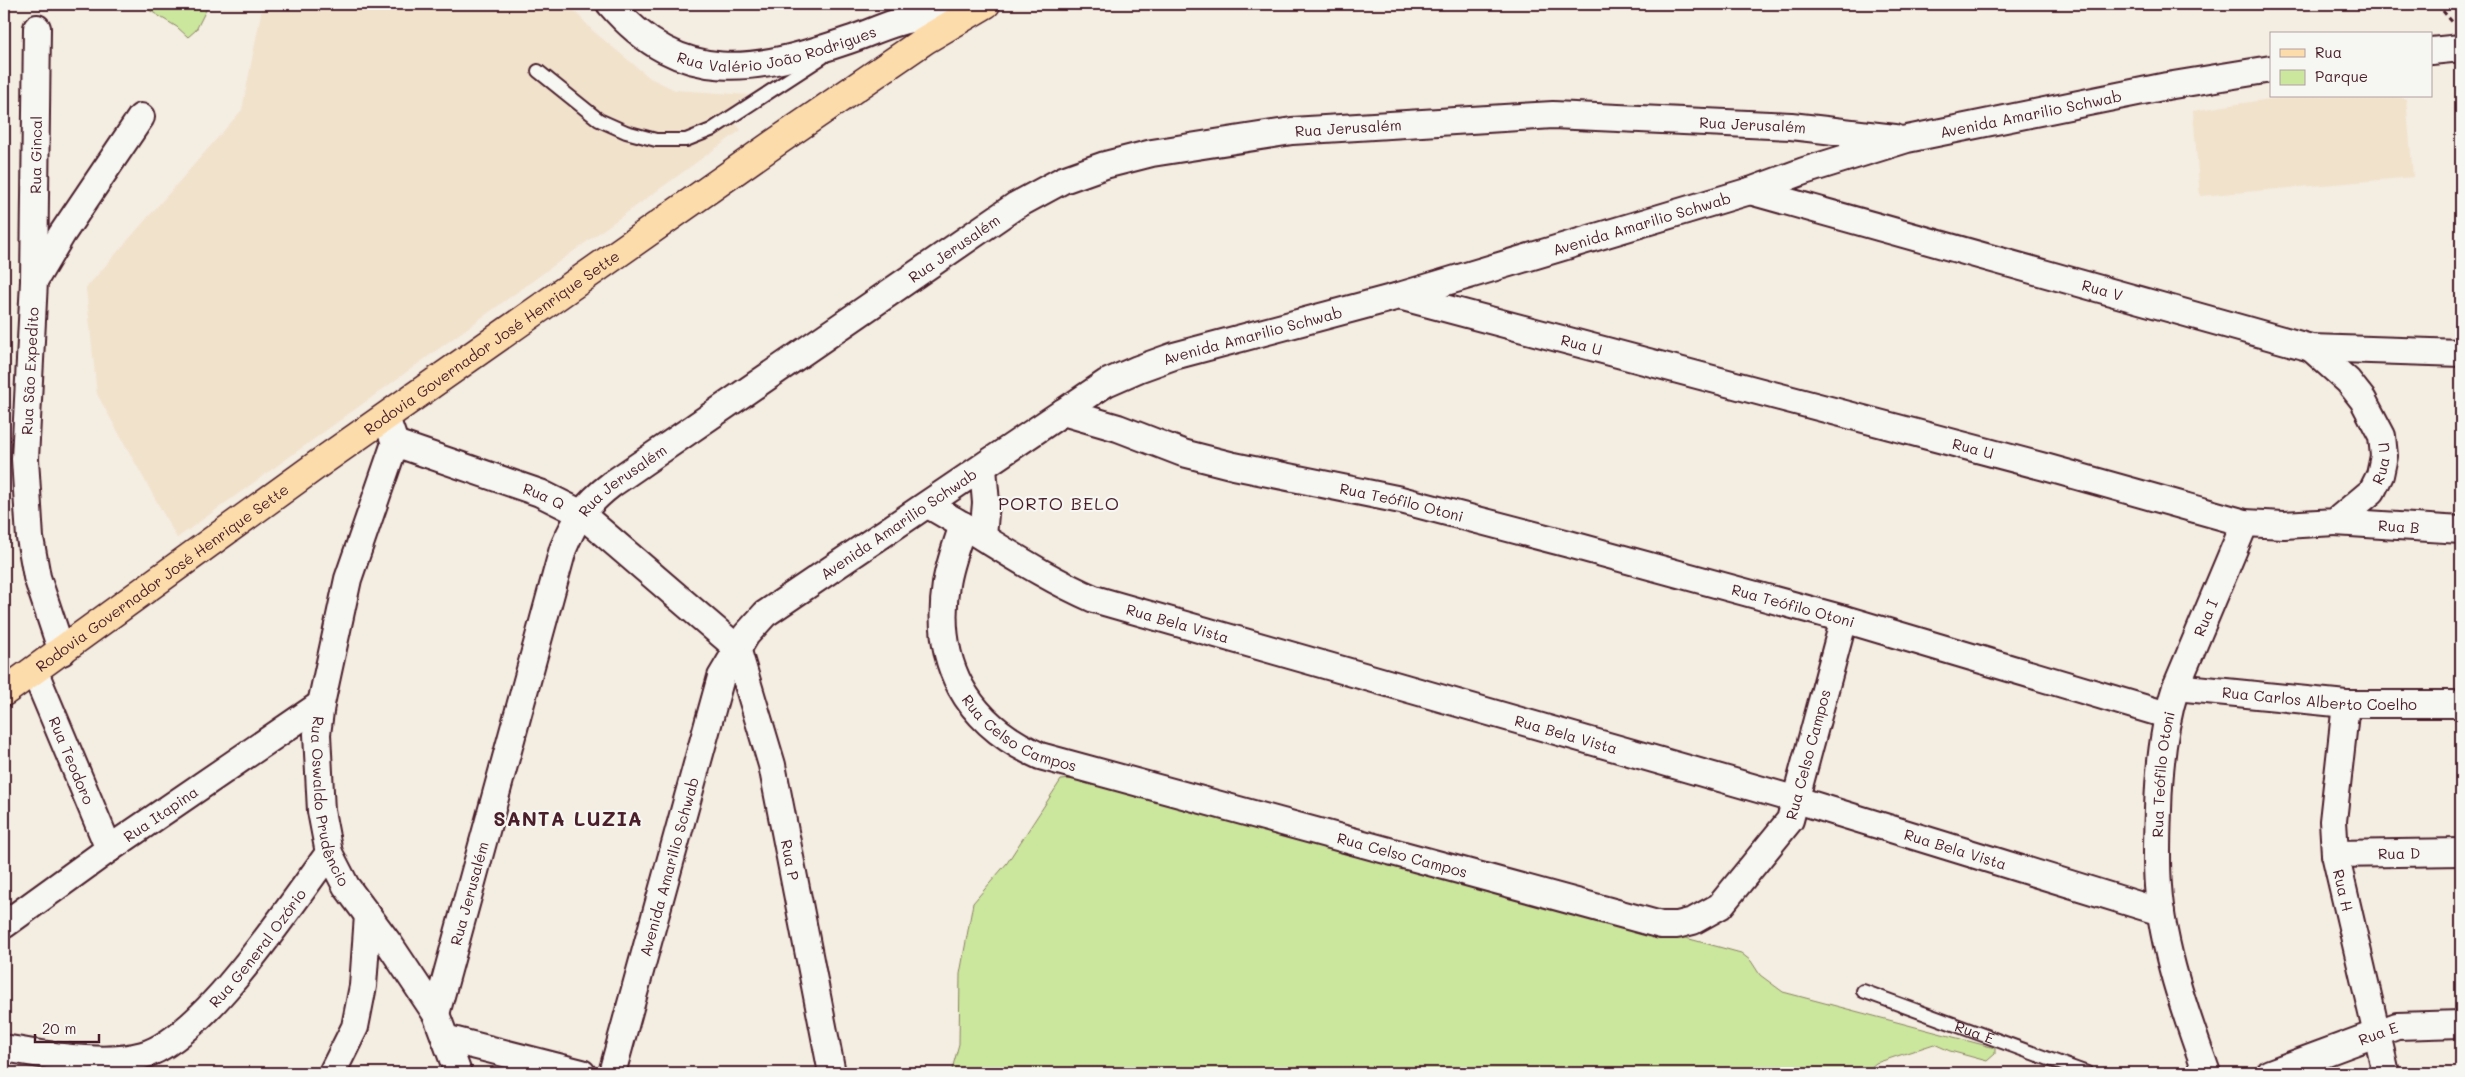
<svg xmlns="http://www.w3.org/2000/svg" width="2465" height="1077" font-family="Mali,sans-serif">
  <rect width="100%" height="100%" fill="#f4ede1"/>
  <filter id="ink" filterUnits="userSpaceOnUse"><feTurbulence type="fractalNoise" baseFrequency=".02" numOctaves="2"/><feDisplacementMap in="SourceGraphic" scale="10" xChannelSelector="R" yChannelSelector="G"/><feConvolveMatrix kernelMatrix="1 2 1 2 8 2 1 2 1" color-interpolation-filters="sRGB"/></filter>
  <g filter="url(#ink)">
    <!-- built -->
    <g fill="#f1e2cc">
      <path d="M263,4H568L593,31L650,78L675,90L748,95L726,111L741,130L177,538L97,394L86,288L242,110Z"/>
      <path d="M2289,96H2395L2406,99L2413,177L2200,196L2193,111Z"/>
    </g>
    <!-- green -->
    <g fill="#cbe69d" stroke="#8a8264">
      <path d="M139,4H209L196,30L188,37L177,27Z"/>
      <path d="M1094,777L1741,953L1751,961L1760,975L1783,992L1995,1048V1054L1987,1061L1950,1051L1934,1044L1876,1063L1864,1073H951L959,1044L960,974L973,903L1007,863L1061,780Z"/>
    </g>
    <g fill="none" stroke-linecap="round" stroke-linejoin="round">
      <defs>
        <g id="service">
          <path d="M538,71L599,120L626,132L656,140H686L711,130L823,57"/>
          <path id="s1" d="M1863,991L2087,1073"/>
        </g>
        <g id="minor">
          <path id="s2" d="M610,4C682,88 755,72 849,40C871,33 895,20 918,18C932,17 946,19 960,19"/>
          <path d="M2431,51L2461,48"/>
          <path id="s3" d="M1750,191L2311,348L2461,353"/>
          <path id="s4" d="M34,281L37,28"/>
          <path id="s5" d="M1399,296L2045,467L2245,523L2284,525L2335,522L2372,491L2380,475L2384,456L2382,436L2363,400L2348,381L2311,348"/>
          <path id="s6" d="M1063,412L1118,428L1183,453L1234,466L1401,500L1569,544L1844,619L2167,715"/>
          <path id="s7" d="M389,426L395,443L348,579L321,704L317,734L321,811L329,853L346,886L390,945L436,1014L458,1073"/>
          <path id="s8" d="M395,443L540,493L580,513L737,648L772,765L832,1073"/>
          <path d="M983,468L986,503L983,536"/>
          <path id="s9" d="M928,505C984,536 1036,574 1094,599L1797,800L2161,912"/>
          <path id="s10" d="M2335,522L2461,530"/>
          <path id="s11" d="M963,525C957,544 949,564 946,584C934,663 966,723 1040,756L1661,925H1677L1693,921L1720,906L1790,820L1844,619"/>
          <path id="s12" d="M62,652L37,577L30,538L25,459L34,281L62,234L141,117"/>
          <path id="s13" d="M34,670L109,849"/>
          <path id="s14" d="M2176,687L2346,704H2461"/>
          <path id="s15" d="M2346,704L2333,821L2335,854L2386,1073"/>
          <path id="s16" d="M2335,854L2461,852"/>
          <path id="s17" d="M4,925L109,849L321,704"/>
          <path id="s18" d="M436,1014L563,549C575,520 586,504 612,484L1015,206L1063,180L1105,165L1152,153L1292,131L1553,115L1791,126L1895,138"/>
          <path d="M445,1038L582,1073"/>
          <path id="s19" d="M4,1048C45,1055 104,1066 143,1055C204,1038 290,905 329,853"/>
          <path d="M332,1073L355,1027L363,986L368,915"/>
          <path id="s20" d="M612,1073L721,677L746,635L765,614L1106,383L1138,369L1174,356L1399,296L1750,191L1804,171L1907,139L2167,86L2271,69"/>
          <path id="s21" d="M2207,1073C2186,1015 2162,948 2158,886C2156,861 2157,836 2158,810C2159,768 2163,727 2176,687L2245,523"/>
          <path id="s22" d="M2270,1073L2397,1026L2461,1024"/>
        </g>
        <g id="primary">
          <path id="s23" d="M4,692L321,462L775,143L925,40L986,4"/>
        </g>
      </defs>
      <!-- service casing -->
      <use href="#service" stroke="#4a1f2b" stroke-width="16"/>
      <!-- minor casing -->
      <use href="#minor" stroke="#4a1f2b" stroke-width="30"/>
      <!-- primary casing -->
      <use href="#primary" stroke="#4a1f2b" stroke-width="31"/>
      <!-- path -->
      <path stroke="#4a1f2b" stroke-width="3" stroke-dasharray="5 4" stroke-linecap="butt" d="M2437,4L2454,24"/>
      <!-- service -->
      <use href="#service" stroke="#f6f6f2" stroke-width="12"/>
      <!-- minor -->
      <use href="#minor" stroke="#f6f6f2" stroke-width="26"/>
      <!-- primary -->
      <use href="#primary" stroke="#fddcac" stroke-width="28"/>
    </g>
  </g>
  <g text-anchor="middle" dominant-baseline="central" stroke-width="4.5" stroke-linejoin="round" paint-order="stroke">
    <!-- street labels -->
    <g font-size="15" fill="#4a1f2b" stroke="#f6f6f2">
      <text stroke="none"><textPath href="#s2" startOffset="188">Rua Valério João Rodrigues</textPath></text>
      <text stroke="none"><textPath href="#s20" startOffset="1864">Avenida Amarilio Schwab</textPath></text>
      <text stroke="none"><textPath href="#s18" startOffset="1805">Rua Jerusalém</textPath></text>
      <text stroke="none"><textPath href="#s18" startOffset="1400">Rua Jerusalém</textPath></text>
      <text stroke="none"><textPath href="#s4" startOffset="126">Rua Gincal</textPath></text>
      <text stroke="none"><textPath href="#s20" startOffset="1459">Avenida Amarilio Schwab</textPath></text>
      <text stroke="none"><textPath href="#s18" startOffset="980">Rua Jerusalém</textPath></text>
      <text stroke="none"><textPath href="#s3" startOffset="366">Rua V</textPath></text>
      <text stroke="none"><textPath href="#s20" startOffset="1054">Avenida Amarilio Schwab</textPath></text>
      <text stroke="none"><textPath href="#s23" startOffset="600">Rodovia Governador José Henrique Sette</textPath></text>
      <text stroke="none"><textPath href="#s5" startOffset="189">Rua U</textPath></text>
      <text stroke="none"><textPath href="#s12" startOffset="286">Rua São Expedito</textPath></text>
      <text stroke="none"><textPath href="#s5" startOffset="594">Rua U</textPath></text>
      <text stroke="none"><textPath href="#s5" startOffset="1044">Rua U</textPath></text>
      <text stroke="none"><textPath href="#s18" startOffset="575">Rua Jerusalém</textPath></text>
      <text stroke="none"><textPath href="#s8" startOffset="158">Rua Q</textPath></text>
      <text stroke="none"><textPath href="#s6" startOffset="351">Rua Teófilo Otoni</textPath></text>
      <text stroke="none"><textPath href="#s20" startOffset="649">Avenida Amarilio Schwab</textPath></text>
      <text stroke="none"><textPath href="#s10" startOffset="64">Rua B</textPath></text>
      <text stroke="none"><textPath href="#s23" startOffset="195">Rodovia Governador José Henrique Sette</textPath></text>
      <text stroke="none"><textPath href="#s6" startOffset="756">Rua Teófilo Otoni</textPath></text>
      <text stroke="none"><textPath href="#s21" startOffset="470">Rua I</textPath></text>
      <text stroke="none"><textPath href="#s9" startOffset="278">Rua Bela Vista</textPath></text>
      <text stroke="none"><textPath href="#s14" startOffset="144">Rua Carlos Alberto Coelho</textPath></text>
      <text stroke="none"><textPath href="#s11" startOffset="245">Rua Celso Campos</textPath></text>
      <text stroke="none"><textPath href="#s9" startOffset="682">Rua Bela Vista</textPath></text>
      <text stroke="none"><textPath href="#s11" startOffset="1160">Rua Celso Campos</textPath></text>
      <text stroke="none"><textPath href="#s13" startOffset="98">Rua Teodoro</textPath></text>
      <text stroke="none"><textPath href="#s21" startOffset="306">Rua Teófilo Otoni</textPath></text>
      <text stroke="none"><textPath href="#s7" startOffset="389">Rua Oswaldo Prudêncio</textPath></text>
      <text stroke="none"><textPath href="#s17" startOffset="192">Rua Itapina</textPath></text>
      <text stroke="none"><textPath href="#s9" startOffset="1088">Rua Bela Vista</textPath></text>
      <text stroke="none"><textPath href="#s16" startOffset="64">Rua D</textPath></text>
      <text stroke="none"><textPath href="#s11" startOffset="650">Rua Celso Campos</textPath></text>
      <text stroke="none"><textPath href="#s8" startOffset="624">Rua P</textPath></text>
      <text stroke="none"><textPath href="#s20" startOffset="214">Avenida Amarilio Schwab</textPath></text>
      <text stroke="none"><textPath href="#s15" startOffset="188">Rua H</textPath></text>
      <text stroke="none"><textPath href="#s18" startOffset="125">Rua Jerusalém</textPath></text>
      <text stroke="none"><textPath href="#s19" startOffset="299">Rua General Ozório</textPath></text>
      <text stroke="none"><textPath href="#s1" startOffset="119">Rua E</textPath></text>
      <text stroke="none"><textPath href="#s22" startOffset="115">Rua E</textPath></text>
    </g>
    <!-- quarter labels -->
    <g font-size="18" letter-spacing="1" fill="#4a1f2b" stroke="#f6f6f2">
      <text x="1059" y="503">PORTO BELO</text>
    </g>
    <!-- district labels -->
    <g font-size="20" font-weight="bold" letter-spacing="1" fill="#4a1f2b" stroke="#f6f6f2">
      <text x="568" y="818">SANTA LUZIA</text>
    </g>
  </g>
  <!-- margin -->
  <rect width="2465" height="1077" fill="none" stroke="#f6f6f2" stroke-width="20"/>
  <rect x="10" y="10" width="2445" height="1057" fill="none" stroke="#4a1f2b" stroke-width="2" filter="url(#ink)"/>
  <!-- legend -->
  <rect x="2270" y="32" width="162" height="65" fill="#f6f6f2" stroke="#b1a0a2"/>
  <rect x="2280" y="49" width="25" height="8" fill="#fddcac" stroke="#b1a0a2"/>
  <text x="2315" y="58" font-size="15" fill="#4a1f2b">Rua</text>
  <rect x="2280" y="70" width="25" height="15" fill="#cbe69d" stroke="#b1a0a2"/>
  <text x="2315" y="82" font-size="15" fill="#4a1f2b">Parque</text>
  <!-- scale -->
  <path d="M35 1034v8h64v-8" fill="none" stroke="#4a1f2b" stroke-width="2.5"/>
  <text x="42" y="1034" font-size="15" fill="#4a1f2b" stroke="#f6f6f2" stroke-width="4" paint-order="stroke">20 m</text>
</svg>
